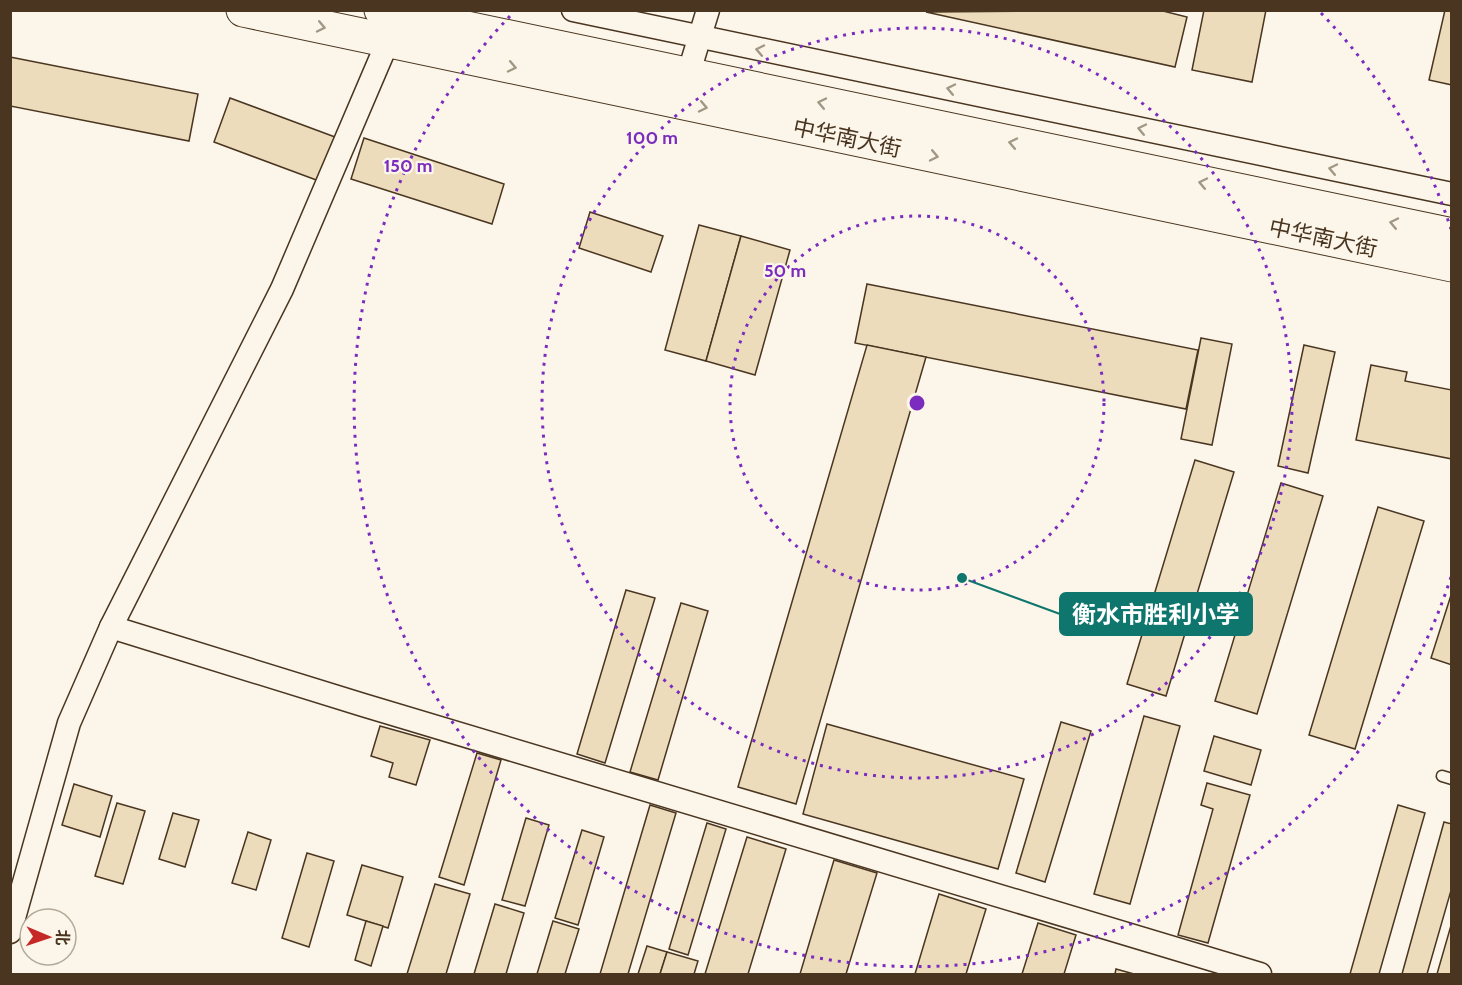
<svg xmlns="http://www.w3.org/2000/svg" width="1462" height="985" font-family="Cabin,'Noto Sans SC',sans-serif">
  <rect width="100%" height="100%" fill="#fbf6e9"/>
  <!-- building -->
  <g fill="#ecdcbc" stroke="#4a3520" stroke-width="1.5">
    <path d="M1159,10L1187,17L1175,67L926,12Z"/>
    <path d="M1204,10H1266L1252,82L1192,70Z"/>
    <path d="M1445,10H1452V85L1429,80Z"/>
    <path d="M10,57L198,94L189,141L10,106Z"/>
    <path d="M230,98L335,137L319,181L214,142Z"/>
    <path d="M364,138L504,184L492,224L351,179Z"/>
    <path d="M590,212L663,236L651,272L579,248Z"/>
    <path d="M699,225L741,236L706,361L665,350Z"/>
    <path d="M741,236L790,250L755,375L706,361Z"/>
    <path d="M867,284L1198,350L1186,409L855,343Z"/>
    <path d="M1201,338L1232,344L1212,445L1181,439Z"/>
    <path d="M867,345L926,357L796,804L738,787Z"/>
    <path d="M1304,345L1335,352L1308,473L1278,466Z"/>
    <path d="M1371,365L1407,372L1405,381L1452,390V459L1356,440Z"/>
    <path d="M1195,460L1234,472L1166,696L1127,684Z"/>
    <path d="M1281,483L1323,496L1257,714L1215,701Z"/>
    <path d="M1378,507L1424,521L1355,749L1309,735Z"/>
    <path d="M626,590L655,598L605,763L577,754Z"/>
    <path d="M1452,592V665L1431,658Z"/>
    <path d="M681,603L708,611L658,780L630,772Z"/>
    <path d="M1144,716L1180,726L1130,904L1094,894Z"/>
    <path d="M1061,722L1091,731L1045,882L1016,873Z"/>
    <path d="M827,724L1024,779L998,869L803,814Z"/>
    <path d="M380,726L430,740L416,785L389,777L393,763L371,756Z"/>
    <path d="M1214,736L1261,750L1251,785L1204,771Z"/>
    <path d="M477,753L501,760L464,885L439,877Z"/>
    <path d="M1207,783L1250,795L1208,943L1178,935L1213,809L1201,805Z"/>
    <path d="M74,784L112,796L100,837L62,825Z"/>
    <path d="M117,803L145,811L123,884L95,876Z"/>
    <path d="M650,805L676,813L628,974H600Z"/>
    <path d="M1398,805L1425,813L1379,974H1350Z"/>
    <path d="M173,813L199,820L185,867L159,859Z"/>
    <path d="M526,818L549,825L525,906L502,900Z"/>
    <path d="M1444,822L1452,824V887L1427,974H1402Z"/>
    <path d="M707,823L726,829L688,955L669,949Z"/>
    <path d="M582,830L604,837L578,925L555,918Z"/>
    <path d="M248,832L271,840L256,890L232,883Z"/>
    <path d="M747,837L786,849L748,974H705Z"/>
    <path d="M307,853L334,861L309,947L282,938Z"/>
    <path d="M834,860L877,873L846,974H800Z"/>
    <path d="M362,865L403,877L388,928L347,915Z"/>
    <path d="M435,884L470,894L446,974H407Z"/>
    <path d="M939,894L986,909L966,974H915Z"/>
    <path d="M495,904L524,913L506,974H474Z"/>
    <path d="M366,921L383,926L371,966L355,960Z"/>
    <path d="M553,921L579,929L565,974H537Z"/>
    <path d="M1452,922V974H1437Z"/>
    <path d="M1038,923L1076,935L1064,974H1022Z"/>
    <path d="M647,946L667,952L660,974H638Z"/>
    <path d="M667,952L698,961L694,974H660Z"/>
    <path d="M1116,969L1134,974H1115Z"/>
  </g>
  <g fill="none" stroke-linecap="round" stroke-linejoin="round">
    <defs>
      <path id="service" d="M1442,776L1452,779"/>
      <g id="minor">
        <path d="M573,10L1452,194"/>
        <path d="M688,75L708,10"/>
        <path d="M111,627L363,705L1260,974"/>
        <path d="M10,932L69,723L111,627L282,289L388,41"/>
      </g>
      <g id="primary">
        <path d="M243,10L1452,265"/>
        <path d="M381,10L1452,235"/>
      </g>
    </defs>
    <!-- service casing -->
    <use href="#service" stroke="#4a3520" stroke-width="13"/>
    <!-- minor casing -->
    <use href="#minor" stroke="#4a3520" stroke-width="25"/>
    <!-- primary casing -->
    <use href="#primary" stroke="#4a3520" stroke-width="35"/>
    <!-- service -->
    <use href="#service" stroke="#fbf6e9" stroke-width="10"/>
    <!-- minor -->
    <use href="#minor" stroke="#fbf6e9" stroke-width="22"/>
    <!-- primary -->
    <use href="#primary" stroke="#fbf6e9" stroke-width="33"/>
  </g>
  <!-- one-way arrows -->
  <defs><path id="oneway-chevron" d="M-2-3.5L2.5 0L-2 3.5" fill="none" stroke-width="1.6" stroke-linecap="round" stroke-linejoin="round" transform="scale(1.5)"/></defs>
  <g stroke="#a29684">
    <use href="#oneway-chevron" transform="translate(321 27) rotate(12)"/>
    <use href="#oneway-chevron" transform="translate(760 50) rotate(-168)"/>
    <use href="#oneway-chevron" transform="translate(512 67) rotate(12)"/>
    <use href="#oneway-chevron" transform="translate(951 89) rotate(-168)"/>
    <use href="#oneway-chevron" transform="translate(822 103) rotate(-168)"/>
    <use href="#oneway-chevron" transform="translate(703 107) rotate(12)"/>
    <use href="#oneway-chevron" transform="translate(1142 129) rotate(-168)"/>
    <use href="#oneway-chevron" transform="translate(1013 143) rotate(-168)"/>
    <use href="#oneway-chevron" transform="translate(934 156) rotate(12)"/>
    <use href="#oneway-chevron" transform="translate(1333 169) rotate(-168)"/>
    <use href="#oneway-chevron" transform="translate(1203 183) rotate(-168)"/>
    <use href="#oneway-chevron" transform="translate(1394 223) rotate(-168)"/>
  </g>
  <!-- distance rings -->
  <g fill="none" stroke="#7b2cbf" stroke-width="3" stroke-dasharray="3 6">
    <circle cx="917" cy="403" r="187"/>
    <circle cx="917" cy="403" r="375"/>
    <path d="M1451 577A562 562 0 1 1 513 13M1321 13A562 562 0 0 1 1451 229"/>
  </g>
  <g text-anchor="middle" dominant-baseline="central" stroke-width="4.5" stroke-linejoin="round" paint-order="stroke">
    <!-- street labels -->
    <g font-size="22" fill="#4a3520" stroke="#fbf6e9">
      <text transform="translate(847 138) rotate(12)">中华南大街</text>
      <text transform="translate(1323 238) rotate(12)">中华南大街</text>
    </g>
  </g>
  <circle cx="917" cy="403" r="9" fill="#7b2cbf" stroke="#fbf6e9" stroke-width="3"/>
  <g font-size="18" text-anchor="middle" font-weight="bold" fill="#7b2cbf" stroke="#fbf6e9" stroke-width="4.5" stroke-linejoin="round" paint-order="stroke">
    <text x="652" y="144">100 m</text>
    <text x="408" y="172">150 m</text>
    <text x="785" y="277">50 m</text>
  </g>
  <!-- callouts -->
  <path fill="none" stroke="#0f766e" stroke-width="2" d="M962 578L1060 614"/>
  <circle fill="#0f766e" stroke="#fbf6e9" stroke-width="2" cx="962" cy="578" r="6"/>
  <rect fill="#0f766e" stroke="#0f766e" stroke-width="2" x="1060" y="593" width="192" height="42" rx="6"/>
  <g font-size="24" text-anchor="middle" font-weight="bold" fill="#fff">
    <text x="1156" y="623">衡水市胜利小学</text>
  </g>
  <!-- border -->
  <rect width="1462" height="985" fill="none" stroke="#4a3520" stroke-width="24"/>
  <!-- north arrow -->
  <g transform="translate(48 937) rotate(92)"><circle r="28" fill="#fbf6e9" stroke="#b4a999" stroke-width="1.5"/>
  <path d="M0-4.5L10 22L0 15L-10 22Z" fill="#c62828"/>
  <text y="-9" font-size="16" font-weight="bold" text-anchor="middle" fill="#4a3520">北</text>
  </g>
</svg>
